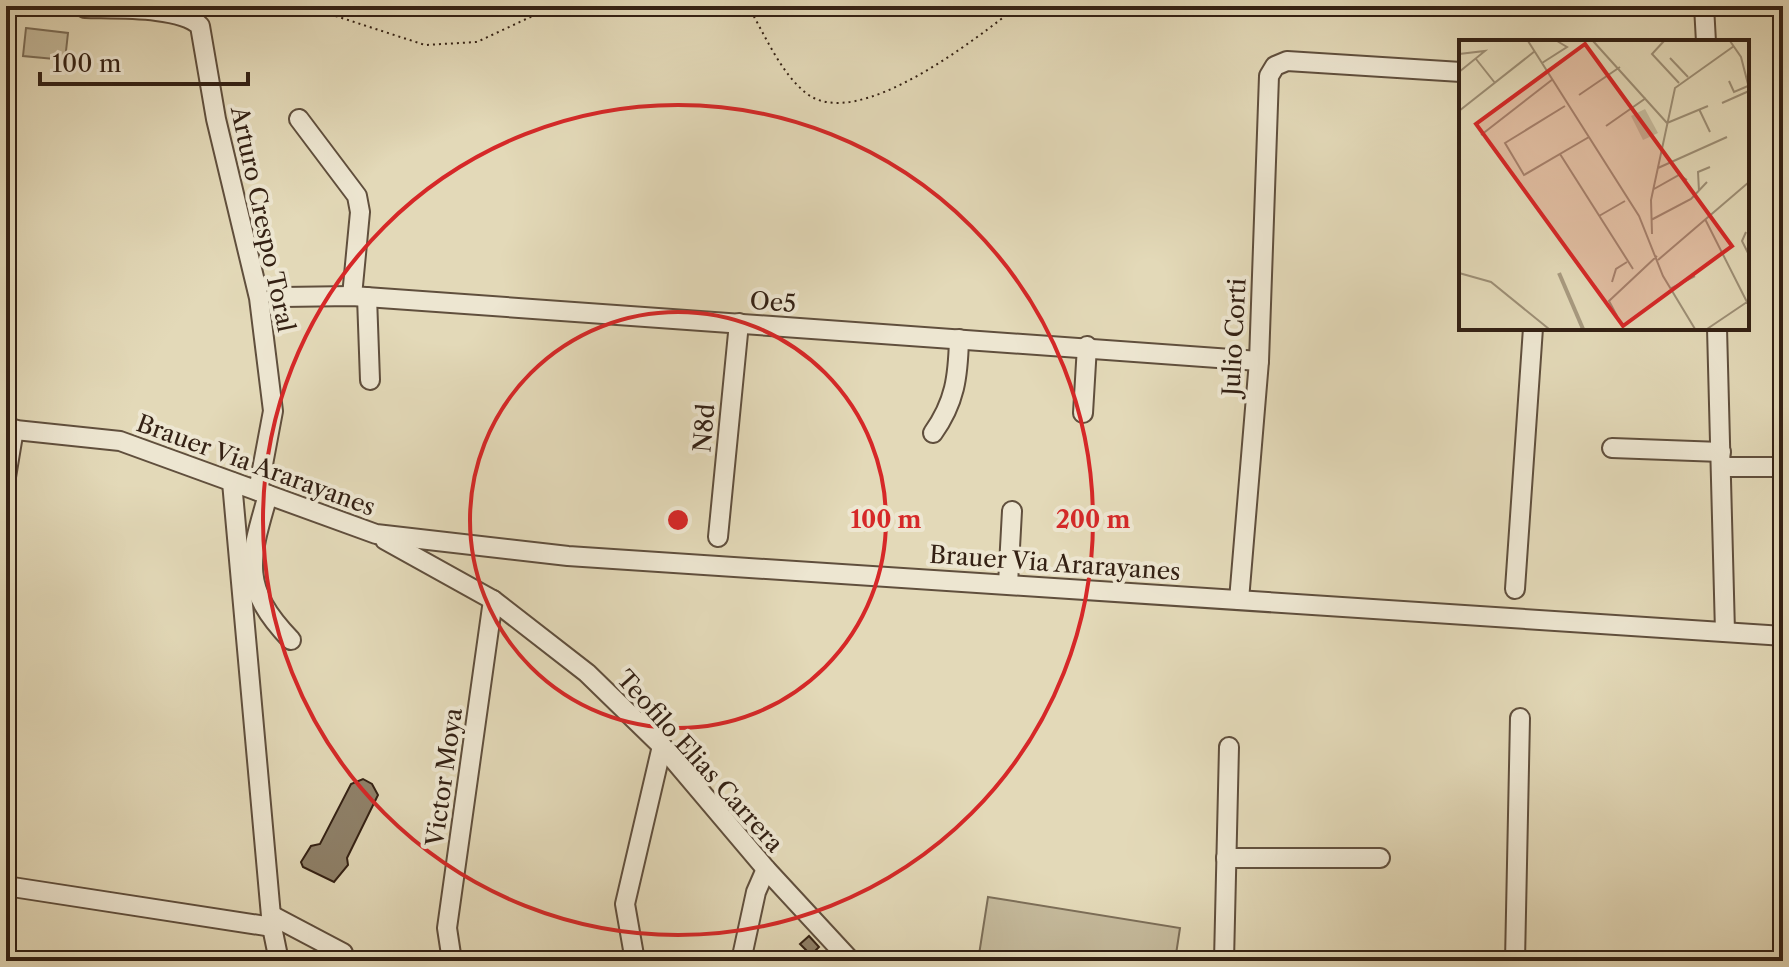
<svg xmlns="http://www.w3.org/2000/svg" width="1789" height="967" font-family="'Libre Caslon Text',serif">
  <rect width="100%" height="100%" fill="#e3d9b8"/>
  <filter id="stains"><feTurbulence type="fractalNoise" baseFrequency=".0025" numOctaves="4"/><feColorMatrix values="0 0 0 0 .2 0 0 0 0 .09 0 0 0 0 .02 0 0 0 .5 -.17"/></filter>
  <radialGradient id="worn" r=".72"><stop offset=".6" stop-color="#630" stop-opacity="0"/><stop offset="1" stop-color="#630" stop-opacity=".3"/></radialGradient>
  <!-- green -->
  <g fill="#c5ba9c" stroke="#7c6e58" stroke-width="2">
    <path d="M26,28L68,33L65,60L23,56Z"/>
    <path d="M988,897L1180,928L1175,961H978Z"/>
  </g>
  <!-- building -->
  <g fill="#8f8169" stroke="#342114" stroke-width="2">
    <path d="M363,779L372,784L378,795L347,858L348,865L334,882L303,867L301,862L311,846L320,844L351,784Z"/>
    <path d="M809,936L819,947L811,955L800,944Z"/>
  </g>
  <g fill="none" stroke-linecap="round" stroke-linejoin="round">
    <defs>
      <g id="minor">
        <path d="M1704,6L1706,42"/>
        <path d="M85,8C113,9 181,6 200,26L216,119L259,298L273,411L258,491"/>
        <path d="M299,119L357,196L360,212L352,296"/>
        <path d="M283,297L352,296L1259,361"/>
        <path d="M367,297L370,380"/>
        <path d="M1717,328L1725,632"/>
        <path d="M1083,413L1087,346"/>
        <path d="M6,429L120,441L376,534L568,556L1783,636"/>
        <path d="M933,433C955,402 958,377 959,339"/>
        <path d="M1612,448L1721,452"/>
        <path d="M1721,467H1783"/>
        <path d="M6,477L14,429"/>
        <path d="M232,482L272,927L279,961"/>
        <path d="M268,495C249,560 240,587 291,640"/>
        <path d="M718,537L739,323"/>
        <path d="M385,540L493,600L587,673L662,746L766,869L851,961"/>
        <path d="M1008,584L1012,511"/>
        <path d="M1515,589L1533,328"/>
        <path d="M1239,600L1259,361L1269,76L1275,66L1287,61L1461,72"/>
        <path d="M1226,858H1380"/>
        <path d="M6,886L272,927"/>
        <path d="M271,915L343,953"/>
        <path d="M452,961L447,928L493,600"/>
        <path d="M635,961L625,904L662,746"/>
        <path d="M741,961L756,892L766,869"/>
        <path d="M1224,961L1229,747"/>
        <path d="M1515,961L1520,718"/>
      </g>
    </defs>
    <!-- minor casing -->
    <use href="#minor" stroke="#604f3d" stroke-width="22"/>
    <!-- path -->
    <g stroke="#342114" stroke-width="2" stroke-dasharray="2 4" stroke-linecap="butt">
      <path d="M259,6L308,7L425,45L477,42L554,6"/>
      <path d="M748,6C765,35 780,72 806,93C857,134 978,37 1018,6"/>
    </g>
    <!-- minor -->
    <use href="#minor" stroke="#ede6d1" stroke-width="18"/>
  </g>
  <!-- distance rings -->
  <g fill="none" stroke="#d62828" stroke-width="4">
    <circle cx="678" cy="520" r="208"/>
    <circle cx="678" cy="520" r="415"/>
  </g>
  <g text-anchor="middle" dominant-baseline="central" stroke-width="8" stroke-linejoin="round" paint-order="stroke">
    <!-- street labels -->
    <g font-size="24" fill="#342114" stroke="#ede6d1">
      <text transform="translate(263 219) rotate(78)">Arturo Crespo Toral</text>
      <text transform="translate(773 302) rotate(4)">Oe5</text>
      <text transform="translate(1234 337) rotate(-87)">Julio Corti</text>
      <text transform="translate(704 428) rotate(-85)">N8d</text>
      <text transform="translate(256 465) rotate(20)">Brauer Via Ararayanes</text>
      <text transform="translate(1055 563) rotate(4)">Brauer Via Ararayanes</text>
      <text transform="translate(700 761) rotate(48)">Teofilo Elias Carrera</text>
      <text transform="translate(444 777) rotate(-82)">Victor Moya</text>
    </g>
  </g>
  <!-- overview -->
  <g transform="translate(1459 40)">
    <rect width="290" height="290" fill="#e3d9b8"/>
    <path d="M186,69L199,93L184,100L172,76Z" fill="#c5ba9c"/>
    <path fill="none" stroke="#a89a80" stroke-width="4" d="M100,233L124,289"/>
    <path fill="none" stroke="#9d8f76" stroke-width="2" d="M69,1L180,176L204,236L236,289M134,1L208,83L249,66M205,1L193,14L220,43M271,1L282,17L290,48M0,14L26,11L0,32M211,18L229,37M17,19L36,43M83,23L108,7L98,1M270,41L275,52L289,46M120,55L161,27M263,63L290,51M106,66L46,103L65,135L130,97M240,69L251,92M0,71L76,11M147,86L187,58M22,95L94,39M101,114L174,229M199,128L268,97M195,149L220,135L228,140M240,151L239,132L251,127M140,176L166,161M246,179L290,266M192,180L232,159L248,142M287,192L283,201L290,215M193,194L192,160L216,48L275,6M199,220L290,142M0,233L32,242L90,289M153,242L157,229L168,222M211,249L236,236M158,276L150,261L198,216M248,289L288,262"/>
    <path fill="#d62828" fill-opacity="0.15" stroke="#d62828" stroke-width="4" d="M126,4L273,206L164,286L17,84Z"/>
    <rect width="290" height="290" fill="none" stroke="#342114" stroke-width="4"/>
  </g>
  <circle cx="678" cy="520" r="12" fill="#d62828" stroke="#ede6d1" stroke-width="4"/>
  <g font-size="24" text-anchor="middle" font-weight="bold" fill="#d62828" stroke="#ede6d1" stroke-width="8" stroke-linejoin="round" paint-order="stroke">
    <text x="886" y="528">100 m</text>
    <text x="1093" y="528">200 m</text>
  </g>
  <!-- margin -->
  <rect width="1789" height="967" fill="none" stroke="#e3d9b8" stroke-width="32"/>
  <rect x="8" y="8" width="1773" height="951" fill="none" stroke="#342114" stroke-width="4"/>
  <rect x="16" y="16" width="1757" height="935" fill="none" stroke="#342114" stroke-width="2"/>
  <!-- scale -->
  <path d="M40 72v12h208v-12" fill="none" stroke="#342114" stroke-width="4"/>
  <text x="52" y="72" font-size="24" fill="#342114" stroke="#ede6d1" stroke-width="6" paint-order="stroke">100 m</text>
  <rect width="100%" height="100%" filter="url(#stains)"/>
  <rect width="100%" height="100%" fill="url(#worn)"/>
</svg>
